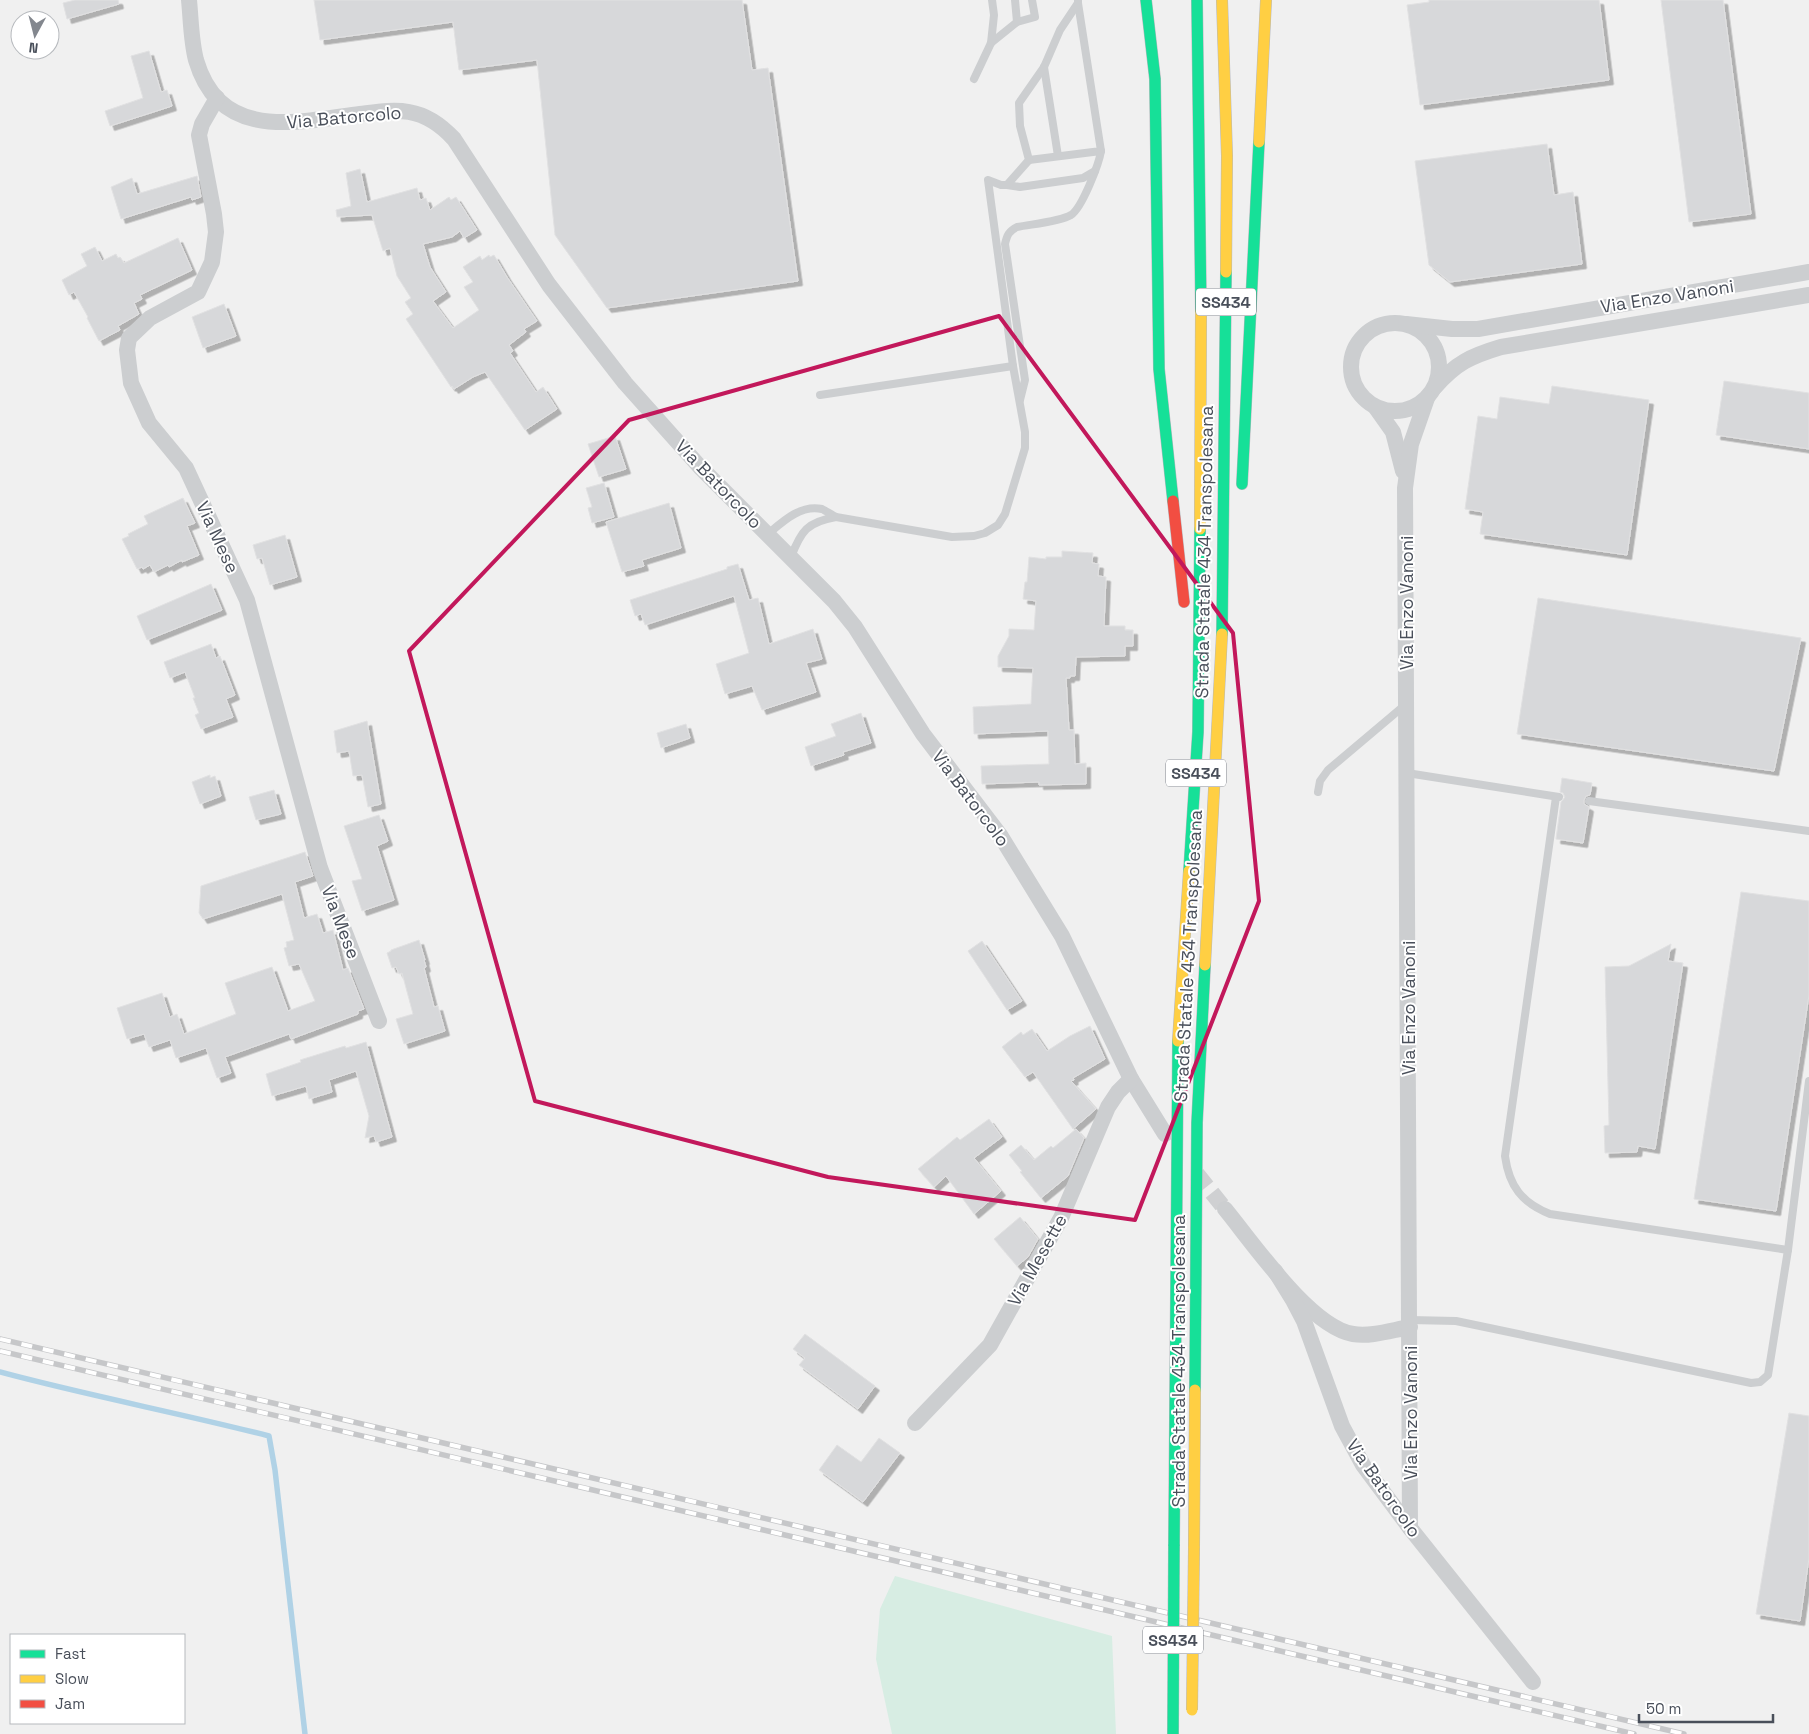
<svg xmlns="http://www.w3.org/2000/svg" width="1809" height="1734" font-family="'Space Grotesk',sans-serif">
  <defs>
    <filter id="shadow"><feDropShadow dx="4.5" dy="4.5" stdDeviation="0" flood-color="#0004"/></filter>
  </defs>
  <rect width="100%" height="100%" fill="#f0f0f0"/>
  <!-- green -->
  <path fill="#d7ede3" d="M895,1576L1112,1636L1116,1734H892L876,1659L880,1609Z"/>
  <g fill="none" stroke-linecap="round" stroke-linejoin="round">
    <!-- stream -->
    <path stroke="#b0d2e6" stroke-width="5.5" d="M0,1372C89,1396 180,1413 269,1436L275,1470L305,1734"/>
  </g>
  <!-- building -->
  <g fill="#d7d8da" stroke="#e1e1e2" filter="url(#shadow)">
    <path d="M75,0H118L119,4L67,19L63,3Z"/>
    <path d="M314,0H742L752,70L768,68L798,281L607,308L555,235L537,60L459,70L453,22L320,40Z"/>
    <path d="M1429,0H1599L1609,80L1420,105L1407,5L1429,2Z"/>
    <path d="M1661,0H1723L1751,214L1689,222Z"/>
    <path d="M149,51L161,92L167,90L172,106L110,126L105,111L143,98L131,56Z"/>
    <path d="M1547,144L1554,195L1573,192L1582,264L1450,282L1429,265L1415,161Z"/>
    <path d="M360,169L367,202L417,188L420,200L426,198L430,210L449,197L451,200L456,197L477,230L464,238L460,231L452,237L423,244L430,267L446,292L433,301L453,328L479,310L464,287L473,282L463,267L480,256L482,260L489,255L490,257L494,255L507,277L537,321L524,329L526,332L509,345L513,351L510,353L536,392L543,387L557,409L525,430L485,372L473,377L454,389L452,386L451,387L406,319L413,314L405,302L411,298L397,276L390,248L383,251L372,215L337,217L336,210L351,206L346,173Z"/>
    <path d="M197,176L201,197L192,200L191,197L121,219L111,187L132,178L137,194Z"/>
    <path d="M178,238L192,270L140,295L142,299L134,303L139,314L118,326L120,330L99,341L87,318L88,317L74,292L69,295L62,280L87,266L81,254L95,247L102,261L116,254L118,258L120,257L124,263Z"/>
    <path d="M224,304L236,336L203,348L192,317Z"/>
    <path d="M1724,381L1809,393V449L1716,435Z"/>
    <path d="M1552,386L1649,400L1627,555L1480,534L1483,512L1465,509L1478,416L1497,419L1500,397L1549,404Z"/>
    <path d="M615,436L626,469L599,477L588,444Z"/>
    <path d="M604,483L614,517L592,523L588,508L592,507L586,488Z"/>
    <path d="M183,498L195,523L187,526L199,555L182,562V560L169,567L168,565L154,572L150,565L143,569L142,567L137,569L122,539L129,536L128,534L148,524L144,516Z"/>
    <path d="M669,503L681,548L642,560L644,566L622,572L606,522Z"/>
    <path d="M285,535L297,577L270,585L262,558L257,559L253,545Z"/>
    <path d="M1062,551L1093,553L1092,563L1099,564L1098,576L1106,577L1104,626H1125V630H1133V646H1125V656L1076,657L1075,676H1070V678H1066L1069,730H1074L1075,764L1086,763V784L1039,785V782L982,784L981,766L1049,764L1048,731L974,734L973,707L1031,704L1033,668L998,667V656L1009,636V629L1034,630L1036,601L1023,599L1025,582H1027L1029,557L1046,559V557H1062Z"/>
    <path d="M738,564L749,600L758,598L769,644L813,629L822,659L806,663L816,692L762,710L752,686L725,694L716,664L749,653L734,596L645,625L641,614L635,616L630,600L727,569V567Z"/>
    <path d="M211,584L222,610L147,640L137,616Z"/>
    <path d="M1538,598L1801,638L1774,771L1517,734Z"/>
    <path d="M211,644L216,658L220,656L235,695L226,699L233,717L201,729L195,715L199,713L193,698H195L185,672L170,678L164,662Z"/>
    <path d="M861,713L871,743L843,752L844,755L811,766L805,747L836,736L831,724Z"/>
    <path d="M367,721L381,804L368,807L362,775L353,776L349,751L337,753L334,731Z"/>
    <path d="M686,724L690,738L661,748L657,733Z"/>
    <path d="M210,775V778L215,776L221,796L200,804L192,782Z"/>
    <path d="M1562,778L1592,783L1590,795L1586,796L1584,800V804L1589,807L1583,843L1556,839L1561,802L1565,797L1563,793L1560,792Z"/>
    <path d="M274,790L281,814L256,820L249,797Z"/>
    <path d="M379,815L388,841L377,846L394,900L362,911L352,881L362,879L344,826Z"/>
    <path d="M305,852L313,876L295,882L304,918L317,914L323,933L333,930L343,970L348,968L364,1009L358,1011V1014L291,1039L289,1034L225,1057L231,1073L217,1078L206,1048L176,1058L170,1040L149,1047L144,1034L127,1039L117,1008L162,993L170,1017L177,1014L184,1034L236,1014L225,983L272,967L288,1011L315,1001L299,964L289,966L284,948L287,947L286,942L294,940L282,894L203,919L199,913L201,886Z"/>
    <path d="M1741,892L1809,901V995L1776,1211L1694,1199Z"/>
    <path d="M419,940L425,960H424L426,967L424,968L434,1007L438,1006L445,1031L404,1044L396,1019L413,1014L402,973L399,974L396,967L392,968L387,953L391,951V950Z"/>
    <path d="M982,941L1022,1001L1007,1010L968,951Z"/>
    <path d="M1671,944L1668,961L1683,963L1655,1149L1638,1146L1637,1152L1605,1153L1604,1126L1609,1125L1605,967L1629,966Z"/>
    <path d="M1090,1026L1105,1059L1073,1078L1074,1080L1071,1081L1096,1109L1073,1129L1033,1072L1025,1077L1002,1047L1021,1032L1023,1035L1032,1029L1047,1051L1070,1036Z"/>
    <path d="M366,1042L392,1137L376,1142L374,1136L365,1138L369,1116L356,1071L329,1080L332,1092L309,1099L306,1086L272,1096L266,1074L301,1062L300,1060L345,1046L346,1048Z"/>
    <path d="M989,1119L1002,1137L974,1158L1001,1191L974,1214L946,1176L934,1187L918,1169L957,1137L960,1140Z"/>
    <path d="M1076,1129L1084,1138L1068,1176L1041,1198L1020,1172L1022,1171L1009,1155L1021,1145L1034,1160L1051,1146L1053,1148Z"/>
    <path d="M1020,1217L1038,1239L1028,1257L1017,1266L994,1239Z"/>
    <path d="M805,1334L875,1386L858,1409L799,1365L805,1358L793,1349Z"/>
    <path d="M1789,1413L1809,1416V1558L1800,1621L1756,1614Z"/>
    <path d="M879,1438L900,1453L863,1502L819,1470L837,1445L861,1462Z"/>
  </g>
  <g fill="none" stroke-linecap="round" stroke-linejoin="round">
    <!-- street-tunnel -->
    <path stroke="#cfd0d2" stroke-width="16" stroke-dasharray="16 8" stroke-linecap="butt" d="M1197,1174L1225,1209"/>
    <defs>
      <g id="fast">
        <path d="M1146,0L1155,79L1159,369L1173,501"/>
        <path d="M1197,0L1201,311"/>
        <path d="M1242,484L1259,142"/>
        <path d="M1222,634L1226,272"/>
        <path d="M1189,871L1198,732L1200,529"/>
        <path d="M1195,1390L1197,1123L1205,965"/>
        <path d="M1174,1546L1178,1041"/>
      </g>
      <g id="slow">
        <path d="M1222,0L1227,156L1226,272"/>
        <path d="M1259,142L1266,0"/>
        <path d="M1200,529L1201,311"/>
        <path d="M1205,965L1222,634"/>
        <path d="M1178,1041L1189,871"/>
        <path d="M1194,1548L1195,1390"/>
      </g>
      <path id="jam" d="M1173,501L1184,602"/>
    </defs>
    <!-- fast casing -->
    <use href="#fast" stroke="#b6b8be" stroke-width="12"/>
    <!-- slow casing -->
    <use href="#slow" stroke="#b6b8be" stroke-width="12"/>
    <!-- jam casing -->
    <use href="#jam" stroke="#b6b8be" stroke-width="12"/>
    <!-- lane -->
    <g stroke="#ccced0" stroke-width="8">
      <path d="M1017,22L1035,17L1032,0"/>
      <path d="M991,43L1017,22L1015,0"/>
      <path d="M1044,67L1058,156"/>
      <path d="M974,79L991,43L994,15L992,0"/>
      <path d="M1029,160L1101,151L1078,3"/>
      <path d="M1007,185L1020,187L1083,178L1095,171"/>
      <path d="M820,395L1013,366"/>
      <path d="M1020,400L1025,380L1005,244C1007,235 1009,231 1017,227C1032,224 1059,222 1071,215C1082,208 1099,164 1101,151"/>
      <path d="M836,517L952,537L974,536L985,533L998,525L1005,514L1025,448V432L1013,366L988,180L1001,185H1007L1029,160L1020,126L1019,103L1044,67L1060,30L1078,3V0"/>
      <path d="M768,534C782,522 801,504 822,509C826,511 832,515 836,517C807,522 801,531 791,557"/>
      <path d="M1407,773L1559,797"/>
      <path d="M1318,792L1320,781L1328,770L1405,705"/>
      <path d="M1556,797L1505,1156C1509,1186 1522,1203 1550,1214L1788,1250"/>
      <path d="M1589,801L1809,831"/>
      <path d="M1410,1320L1456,1321L1751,1383L1760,1382L1768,1375L1788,1250L1809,1081"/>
    </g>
    <!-- street -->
    <g stroke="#ccced0" stroke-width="16">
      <path d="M189,0C191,20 191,41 196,60C220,142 297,122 360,114C376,112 393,109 409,112C427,115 442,126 454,139L549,285L625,383L700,467L834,601L855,627L923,734L1000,835L1062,936L1131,1079L1165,1134"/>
      <path d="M217,98L202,124L199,135L214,214L216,232L212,262L198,292L150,318L129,338L127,350L131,383L149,423L186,468L247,600L320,868L379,1021"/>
      <circle cx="1395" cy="367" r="44"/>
      <path d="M1406,324L1452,329H1478L1809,272"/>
      <path d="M1435,387C1456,363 1471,356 1501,347L1809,295"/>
      <path d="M1376,408L1393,432L1403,471"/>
      <path d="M1225,1209C1253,1243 1310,1327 1353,1334C1371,1337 1392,1330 1410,1327"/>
      <path d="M1275,1271L1293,1300L1304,1321L1342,1426L1363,1465L1410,1528L1533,1682"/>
      <path d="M915,1423L990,1345L1061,1218L1108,1107L1118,1092L1131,1079"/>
      <path d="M1410,1528L1405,488L1411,444L1427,398"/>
    </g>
    <!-- fast -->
    <use href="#fast" stroke="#16e098" stroke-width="11"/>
    <!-- slow -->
    <use href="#slow" stroke="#ffcf43" stroke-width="11"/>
    <!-- jam -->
    <use href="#jam" stroke="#f24e42" stroke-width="11"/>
    <defs>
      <g id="rail">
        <path d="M0,1339L1684,1734"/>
        <path d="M0,1351L1634,1734"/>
      </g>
    </defs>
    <!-- rail casing -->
    <use href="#rail" stroke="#c6c7c9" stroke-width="5.5"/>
    <!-- rail -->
    <use href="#rail" stroke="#fff" stroke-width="4" stroke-dasharray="11" stroke-linecap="butt"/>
    <defs>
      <path id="fast-bridge" d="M1173,1734L1174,1546"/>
      <path id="slow-bridge" d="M1192,1710L1194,1548"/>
    </defs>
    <!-- fast-bridge casing -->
    <use href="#fast-bridge" stroke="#b6b8be" stroke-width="12" stroke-linecap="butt"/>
    <!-- slow-bridge casing -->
    <use href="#slow-bridge" stroke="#b6b8be" stroke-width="12" stroke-linecap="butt"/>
    <!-- fast-bridge -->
    <use href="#fast-bridge" stroke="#16e098" stroke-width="11"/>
    <!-- slow-bridge -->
    <use href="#slow-bridge" stroke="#ffcf43" stroke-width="11"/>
  </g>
  <!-- marked area -->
  <path fill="none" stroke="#c2185b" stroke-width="4" stroke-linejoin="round" d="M999,316L1233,633L1259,901L1135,1220L828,1177L535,1101L409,651L629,420Z"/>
  <g text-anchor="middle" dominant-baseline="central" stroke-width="4" stroke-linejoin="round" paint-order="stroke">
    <!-- shield labels -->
    <g fill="#fff" stroke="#80848c" stroke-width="1">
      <rect x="1196" y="288.5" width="60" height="27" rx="4"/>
      <rect x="1166" y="759.5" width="60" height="27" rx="4"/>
      <rect x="1143" y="1626.5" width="60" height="27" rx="4"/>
    </g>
    <g font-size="16" font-weight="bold" fill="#494f5a">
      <text x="1226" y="302">SS434</text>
      <text x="1196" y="773">SS434</text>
      <text x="1173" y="1640">SS434</text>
    </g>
    <!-- street labels -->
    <g font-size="18" fill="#494f5a" stroke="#fff">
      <text transform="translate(344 117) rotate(-5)">Via Batorcolo</text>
      <text transform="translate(1667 296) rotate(-9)">Via Enzo Vanoni</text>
      <text transform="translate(719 484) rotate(46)">Via Batorcolo</text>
      <text transform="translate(218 537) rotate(65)">Via Mese</text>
      <text transform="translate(1204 552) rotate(-89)">Strada Statale 434 Transpolesana</text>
      <text transform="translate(1406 603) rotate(-90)">Via Enzo Vanoni</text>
      <text transform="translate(971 798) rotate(53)">Via Batorcolo</text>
      <text transform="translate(341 922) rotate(69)">Via Mese</text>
      <text transform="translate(1188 956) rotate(-87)">Strada Statale 434 Transpolesana</text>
      <text transform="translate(1408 1008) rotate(-90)">Via Enzo Vanoni</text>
      <text transform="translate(1037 1260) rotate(-61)">Via Mesette</text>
      <text transform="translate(1178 1361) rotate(-90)">Strada Statale 434 Transpolesana</text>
      <text transform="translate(1410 1413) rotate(-90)">Via Enzo Vanoni</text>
      <text transform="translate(1384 1488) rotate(55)">Via Batorcolo</text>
    </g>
  </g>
  <!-- legend -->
  <rect x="10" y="1634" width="175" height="90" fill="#ffffff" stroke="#b6b9bd"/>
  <rect x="20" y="1650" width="25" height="8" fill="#16e098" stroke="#b6b9bd"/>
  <text x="55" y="1659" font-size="15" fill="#494f5a">Fast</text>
  <rect x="20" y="1675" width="25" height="8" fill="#ffcf43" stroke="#b6b9bd"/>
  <text x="55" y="1684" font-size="15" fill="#494f5a">Slow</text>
  <rect x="20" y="1700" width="25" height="8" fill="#f24e42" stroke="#b6b9bd"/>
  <text x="55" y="1709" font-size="15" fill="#494f5a">Jam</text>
  <!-- north arrow -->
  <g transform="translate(35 35) rotate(187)"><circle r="24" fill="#ffffff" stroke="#b6b9bd"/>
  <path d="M0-4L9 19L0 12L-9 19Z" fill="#83878e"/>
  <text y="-8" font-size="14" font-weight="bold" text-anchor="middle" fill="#494f5a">N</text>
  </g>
  <!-- scale -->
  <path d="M1639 1714v8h134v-8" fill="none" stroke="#494f5a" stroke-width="2.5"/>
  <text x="1646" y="1714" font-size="15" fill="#494f5a" stroke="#ffffff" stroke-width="4" paint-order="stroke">50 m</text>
</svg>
